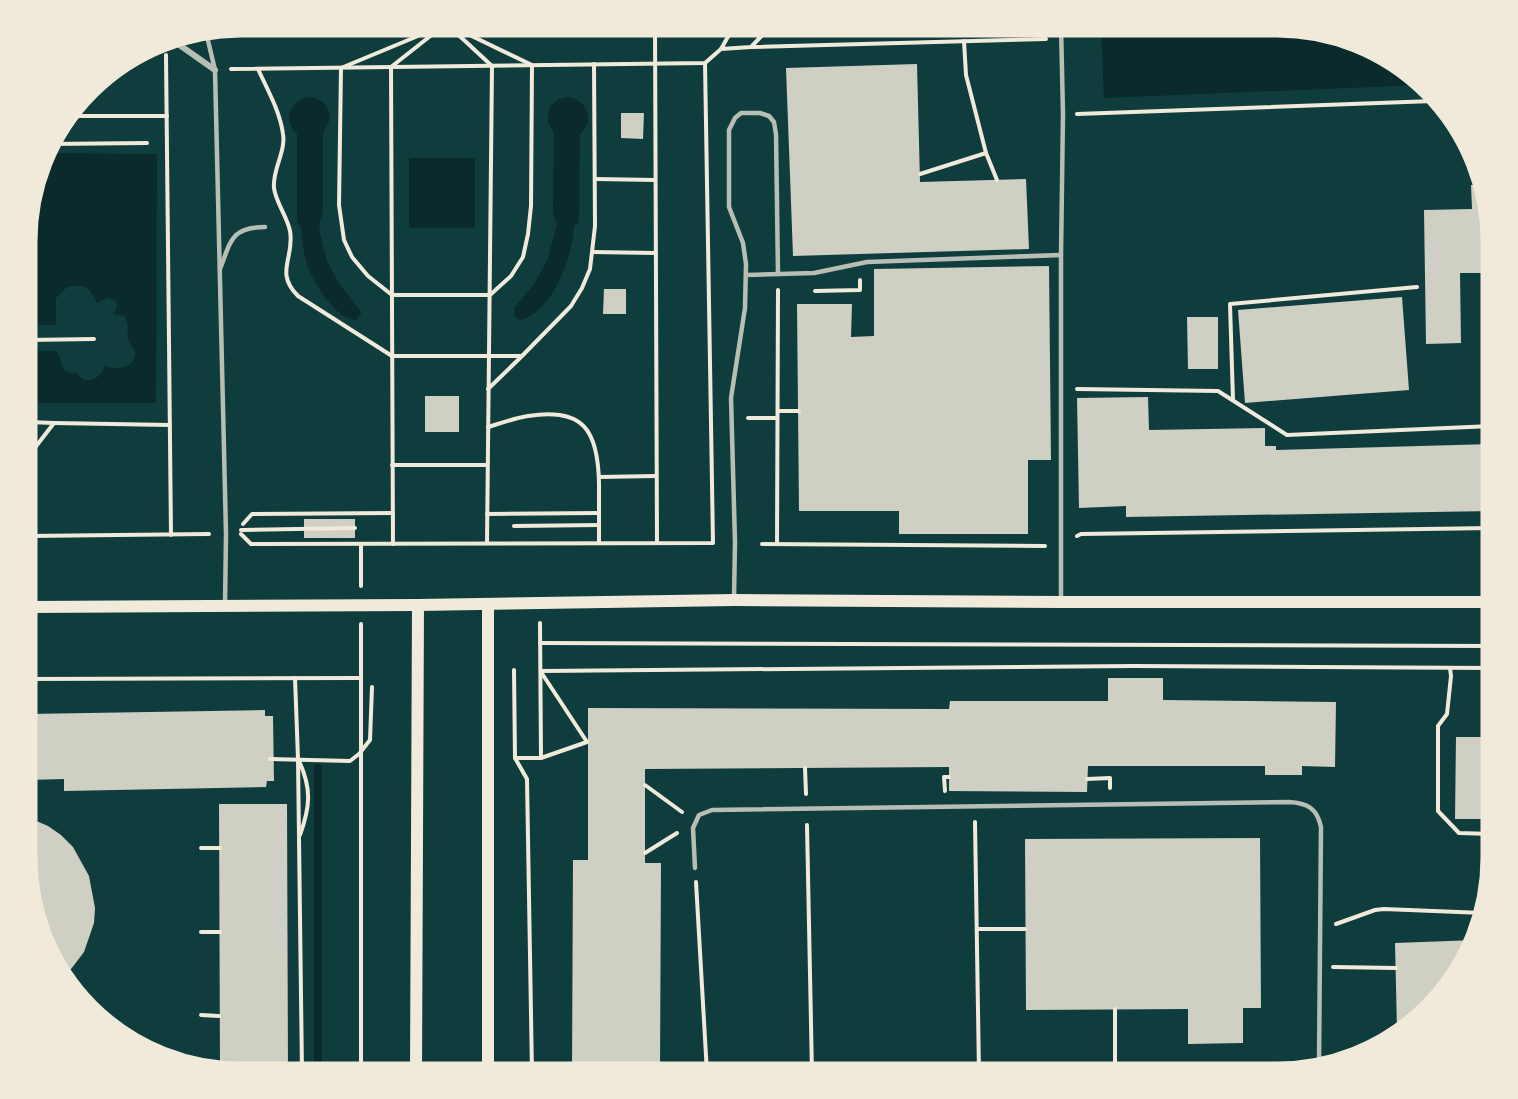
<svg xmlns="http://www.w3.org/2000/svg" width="1518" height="1099" font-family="'Golos Text',sans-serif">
  <rect width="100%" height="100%" fill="#0f3d3e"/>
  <!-- water -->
  <g fill="#0a2a2b">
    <path d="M1101,26H1290L1359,42L1408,70L1420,85L1104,98Z"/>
    <path d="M310,97C323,99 329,106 330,119L323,133V213L319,224L320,233L327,261L340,285L360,310L361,314L356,320C336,320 313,282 307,265C303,252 302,239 301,226L297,222V134C282,120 290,99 310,97Z"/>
    <path d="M567,97C587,99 596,120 580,134L579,222L574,226C573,255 553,313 520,320L515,317L514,308L534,284L547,261L557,224L553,213L554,133C542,118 548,100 567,97Z"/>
    <path d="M46,153L157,154L156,403H35L36,351H57L64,370L70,373H76L84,380C96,381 100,376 105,366C116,370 136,369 135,352C134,347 129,344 128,340C126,331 131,326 124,316L114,314L117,305L115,300L107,298L97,303C89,286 84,283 66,288L56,298V325H36L37,182Z"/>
    <rect x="409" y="158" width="66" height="70"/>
  </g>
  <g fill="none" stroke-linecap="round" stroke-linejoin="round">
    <!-- stream -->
    <path stroke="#0a2a2b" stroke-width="8" d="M318,768V1073"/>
  </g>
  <!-- building -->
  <g fill="#cfcfc3">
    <path d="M917,64L920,182L1026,179L1029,249L793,256L786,68Z"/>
    <path d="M621,113H644L643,139L621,138Z"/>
    <path d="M1471,185H1481L1492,228V273H1460L1461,343L1426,344L1424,210L1472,209Z"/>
    <path d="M1049,266L1051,460H1028V534H899V511H799L797,304H852L851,337L874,336V269Z"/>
    <path d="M604,289H626V314H603Z"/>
    <path d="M1402,297L1409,390L1245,403L1238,310Z"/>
    <path d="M1187,317H1218V369H1188Z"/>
    <rect x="425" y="396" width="34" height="36"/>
    <path d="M1148,397L1149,430L1265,428V446H1276V450L1492,444V511L1126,517V506L1079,508L1077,398Z"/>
    <rect x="304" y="519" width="51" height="19"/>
    <path d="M1108,678H1163V700L1336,702L1335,767L1302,766V775H1265V766H1088L1087,792L949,791V767L645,769V863H661L660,1071L572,1073L573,860H588V708L949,709L950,701H1108Z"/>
    <path d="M265,710V716H273L274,781H267L266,787L64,791V779L27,780V714Z"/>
    <path d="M1456,737H1492V819H1455Z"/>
    <path d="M219,804H287L288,1073H228L220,1071Z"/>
    <path d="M27,817L48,826L61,835L73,847L89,876L95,908L94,923L84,952L65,977L54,965L27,885Z"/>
    <path d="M1260,838L1261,1008H1243V1043L1188,1044V1009L1026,1010L1025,839Z"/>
    <path d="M1476,940L1448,989L1397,1030L1395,943Z"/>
  </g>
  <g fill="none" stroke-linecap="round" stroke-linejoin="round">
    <!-- path -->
    <g stroke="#f1e9da" stroke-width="4">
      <path d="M442,26L341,68L339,205L344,240L352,257L368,276L392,295H490L511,276L523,257L528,234L531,206L532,65L451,26"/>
      <path d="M655,26L657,543"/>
      <path d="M734,26L721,49L751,47L771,26"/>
      <path d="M451,28L492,66L487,543"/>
      <path d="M964,41L966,75L986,153"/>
      <path d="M751,47L1046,39"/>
      <path d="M166,55L171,535"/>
      <path d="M231,69L705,63L721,49"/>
      <path d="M258,69C267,89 280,111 283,134C286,152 272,170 274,188C276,203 287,216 290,231C295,258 274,272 298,296L392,356H522L571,306L582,288L590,269L595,226L594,64"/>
      <path d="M1077,114L1433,101"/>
      <path d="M70,116H167"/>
      <path d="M49,144L147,143"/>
      <path d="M920,174L986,153L997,180"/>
      <path d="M595,179L655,180"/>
      <path d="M592,252L656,253"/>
      <path d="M815,291L860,290V280"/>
      <path d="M27,340L94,339"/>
      <path d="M488,389L521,357"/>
      <path d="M1077,389L1218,391L1287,435L1492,426"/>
      <path d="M1233,400L1230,304L1417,287"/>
      <path d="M778,411H799"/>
      <path d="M748,418H777"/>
      <path d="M27,422L54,423L27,458"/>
      <path d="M54,423L170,425"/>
      <path d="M488,427C501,423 515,418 528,416C584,407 598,431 599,483C599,503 599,523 599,543"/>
      <path d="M392,465H487"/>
      <path d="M599,477L656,476"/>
      <path d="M487,514L599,513"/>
      <path d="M243,524L252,514L393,513"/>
      <path d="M514,526L599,525"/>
      <path d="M241,530L355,528"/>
      <path d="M241,534L251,544L713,543L705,63"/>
      <path d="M27,536L209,534"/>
      <path d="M1077,536L1081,534L1492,528"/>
      <path d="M393,544L391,67L443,26"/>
      <path d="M762,544L1045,546"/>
      <path d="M777,544L778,290"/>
      <path d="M361,586V544"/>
      <path d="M361,624V1073"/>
      <path d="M540,643L1492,646"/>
      <path d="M1450,668L1451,676L1447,714L1438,726V811L1459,833L1492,834"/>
      <path d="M514,670L515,758L527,779L532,1073"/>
      <path d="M541,671L1133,666L1492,668"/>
      <path d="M295,678L298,759L302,1073"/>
      <path d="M27,679L360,678"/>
      <path d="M515,758H541L540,623"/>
      <path d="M541,758L587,742L541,672"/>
      <path d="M270,759L350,761L359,754L370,740L372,687"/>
      <path d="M299,761C312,789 310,807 300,835"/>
      <path d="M805,768L806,794"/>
      <path d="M1087,779L1110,778V788"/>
      <path d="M645,785L682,812"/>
      <path d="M945,791L944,777H949"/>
      <path d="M975,822L979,1073"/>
      <path d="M807,825L812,1073"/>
      <path d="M201,848H220"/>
      <path d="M645,853L677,833"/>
      <path d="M696,882L707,1073"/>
      <path d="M1336,924L1375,910L1384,909L1483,913"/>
      <path d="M977,929H1025"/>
      <path d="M201,932H220"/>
      <path d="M1333,967L1396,968"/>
      <path d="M1115,1009V1067"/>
      <path d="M201,1015L219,1016"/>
      <path d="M707,1072L1305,1064"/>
    </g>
    <!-- service -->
    <g stroke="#b8beb3" stroke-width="4.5">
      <path d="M1061,26L1063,114L1061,255V600"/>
      <path d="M206,32L215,70L226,534L225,605"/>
      <path d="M220,269C231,241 231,227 265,227"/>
      <path d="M746,275L814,273L867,262L1061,255"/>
      <path d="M734,598L735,542L731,398L745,308L746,264L743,243L729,207V130L735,118L741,113H760L769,116L774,122L776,134L778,274"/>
      <path d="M695,868L693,828L699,815L712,810L1289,802C1307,803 1317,808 1321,827L1319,1064"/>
    </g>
    <!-- minor -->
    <path stroke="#b8beb3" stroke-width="6" d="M171,39L215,70"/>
    <!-- secondary -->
    <g stroke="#f1e9da" stroke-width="12">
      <path d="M27,607L418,605L734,600L1061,602H1492"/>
      <path d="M416,1073L418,605"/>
      <path d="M488,1073V604"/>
    </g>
  </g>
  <!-- crop -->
  <path d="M0 0H1518V1099H0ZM241 36H1277A205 205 0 0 1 1482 241V858A205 205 0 0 1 1277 1063H241A205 205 0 0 1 36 858V241A205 205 0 0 1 241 36Z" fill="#f1e9da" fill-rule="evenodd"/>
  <path fill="none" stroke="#f1e9da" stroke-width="3" d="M241 36H1277A205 205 0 0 1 1482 241V858A205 205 0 0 1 1277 1063H241A205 205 0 0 1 36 858V241A205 205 0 0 1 241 36Z"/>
</svg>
